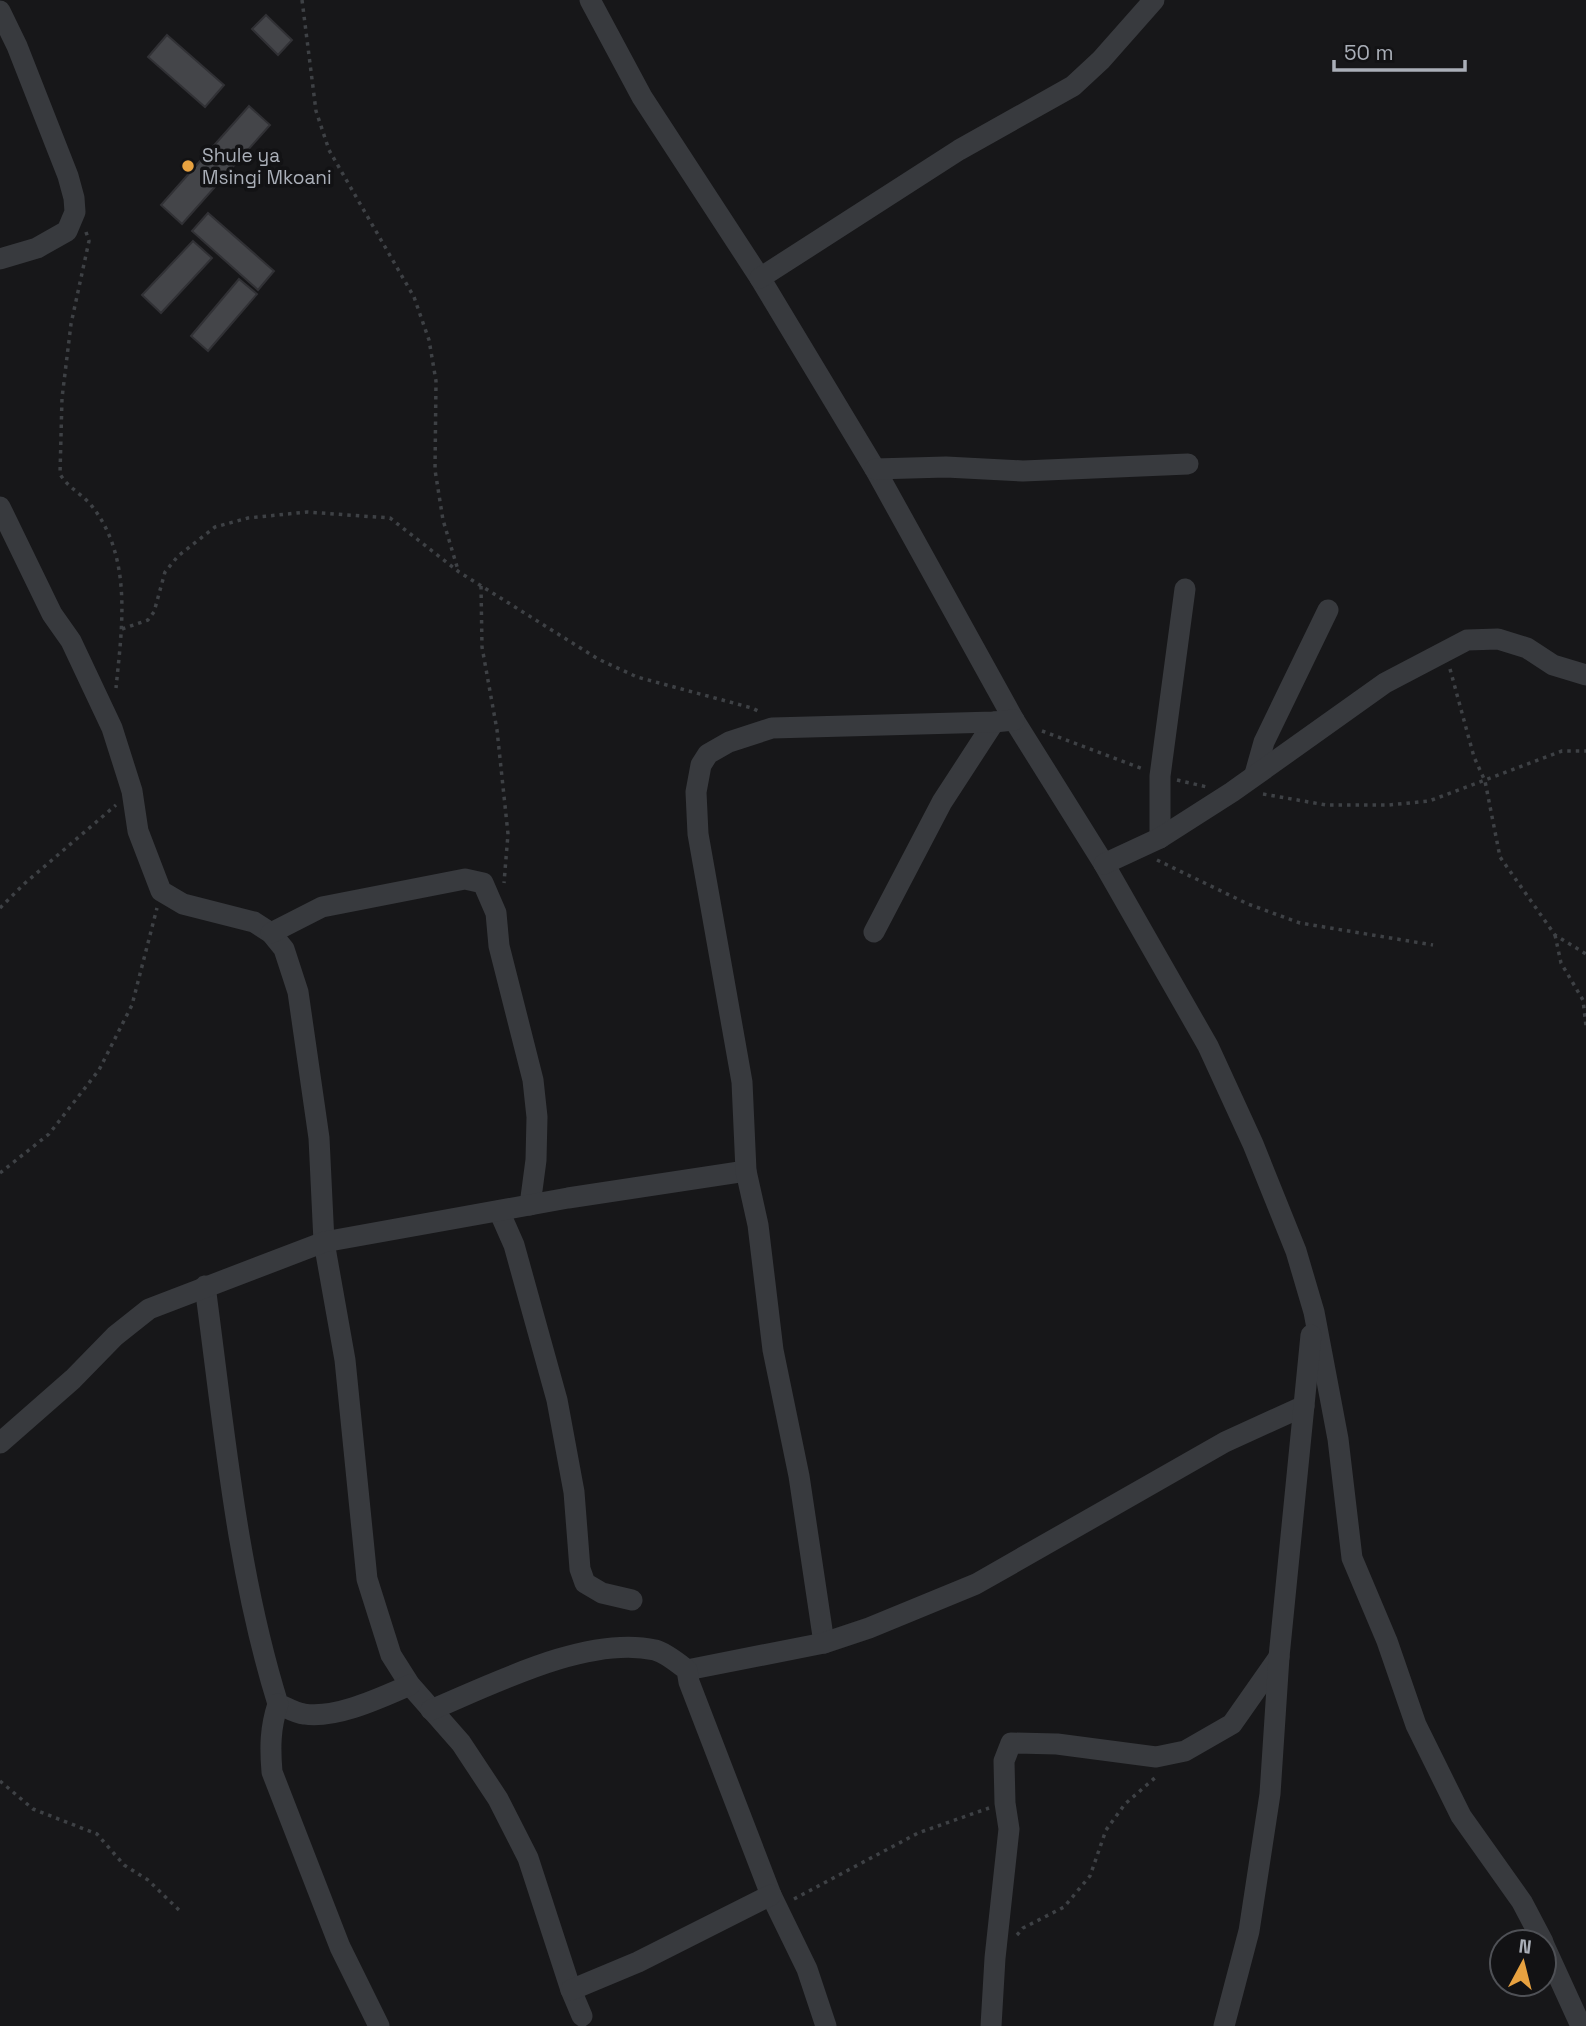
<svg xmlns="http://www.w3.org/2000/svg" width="1586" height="2026" font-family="'Space Grotesk',sans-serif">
  <rect width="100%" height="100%" fill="#171719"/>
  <!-- building -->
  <g fill="#444549" stroke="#313135" stroke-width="2">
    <path d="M266,15L292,40L278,55L252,29Z"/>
    <path d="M167,35L224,85L205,107L148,57Z"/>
    <path d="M249,106L270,125L182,224L161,205Z"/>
    <path d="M208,213L274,271L258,290L192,231Z"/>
    <path d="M193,241L212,258L161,313L142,295Z"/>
    <path d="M239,279L257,294L208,351L191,336Z"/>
  </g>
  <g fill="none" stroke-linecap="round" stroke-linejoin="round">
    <!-- path -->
    <g stroke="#3e4145" stroke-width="3.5" stroke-dasharray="3.5 5" stroke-linecap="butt">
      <path d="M302,0L316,111L329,150L414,297L429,340L436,381L435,470L443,520L458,570"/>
      <path d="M86,232L89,241L71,324L62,398L60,474C68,488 81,493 91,505C133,557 122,627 116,688"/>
      <path d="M481,586L482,647L497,730L508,834L504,883"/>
      <path d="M122,629L148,620L154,612L165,572L178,556L215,527L248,518L307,512L390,518L459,572L598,659L637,677L752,708L760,712"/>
      <path d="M1450,669L1474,757L1485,781L1500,857L1555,935L1586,954"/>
      <path d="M1042,731L1143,769"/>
      <path d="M1177,780L1207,787"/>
      <path d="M1263,794L1326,805H1389L1429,801L1562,751H1586"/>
      <path d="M1157,860L1248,904L1300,923L1433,945"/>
      <path d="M0,908L24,884L116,805"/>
      <path d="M1555,935L1561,963L1583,1000L1586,1026"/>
      <path d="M0,1173L49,1134L99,1070L132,1005L157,908"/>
      <path d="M0,1781L33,1809L97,1834L124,1865L148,1880L182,1913"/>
      <path d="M794,1899L918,1833L989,1808"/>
      <path d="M1017,1935L1023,1928L1064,1907L1090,1876L1106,1830L1125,1804L1157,1776"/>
    </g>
    <!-- minor -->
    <g stroke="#383a3e" stroke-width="21">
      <path d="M590,0L642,97L760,278L875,469L1014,720L1104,864L1208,1046L1253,1144L1296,1251L1314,1312L1338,1439L1352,1558L1387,1641L1416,1725L1461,1816L1522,1902L1543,1942"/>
      <path d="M0,11L17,46L68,176L74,198L75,212L67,231L37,248L0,259"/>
      <path d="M760,278L959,150L1073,86L1101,60L1154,0"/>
      <path d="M875,469L946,467L1023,471L1188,464"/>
      <path d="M0,507L52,614L71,641L112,728L132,791L138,831L161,891L183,904L254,922L271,933L284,949L298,992L319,1138L324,1242L345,1360L367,1579L391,1655L410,1685L461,1743L498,1799L528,1858L571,1990L582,2016"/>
      <path d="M1255,774L1264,742L1328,610"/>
      <path d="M1160,838V776L1185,589"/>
      <path d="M1104,864L1160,838L1232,792L1385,683L1467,640L1498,639L1527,648L1553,665L1586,675"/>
      <path d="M874,932L942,802L994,722"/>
      <path d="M271,933L322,907L465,879L483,883L496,913L499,946L533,1080L537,1117L536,1160L530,1205"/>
      <path d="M499,1211L514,1245L557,1400L574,1492L580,1569L585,1583L602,1593L632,1600"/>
      <path d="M205,1286C224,1426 236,1569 278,1704C286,1707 295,1713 304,1714C336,1719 380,1698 410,1685"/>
      <path d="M0,1443L73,1379L115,1336L149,1309L324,1242L568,1198L746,1171"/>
      <path d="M824,1643L799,1476L773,1350L758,1225L746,1171L742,1082L698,834L696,792L701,765L708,754L729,742L772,728L994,722L1014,720"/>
      <path d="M687,1670L824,1643L869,1628L976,1584L1225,1442L1304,1406"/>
      <path d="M278,1704C270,1728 270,1748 272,1772L340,1947L379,2026"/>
      <path d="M431,1710C493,1684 588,1635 655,1650C666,1653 678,1663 687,1670L689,1682L771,1895L807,1969L826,2026"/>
      <path d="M1544,1945L1581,2026"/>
      <path d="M571,1990L638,1962L771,1895"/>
      <path d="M991,2026L995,1958L1009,1829L1005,1803L1004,1761L1011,1743L1057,1744L1156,1757L1185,1751L1232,1724L1279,1657"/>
      <path d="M1224,2026L1249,1931L1270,1794L1279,1657L1311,1335"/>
    </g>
  </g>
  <!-- markers -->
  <circle fill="#e8a240" stroke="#121214" stroke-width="2.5" cx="188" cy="166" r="7"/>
  <g text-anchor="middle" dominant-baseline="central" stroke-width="7" stroke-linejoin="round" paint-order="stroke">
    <!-- poi labels -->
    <g font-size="19" fill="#aaafb8" stroke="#121214" text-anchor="start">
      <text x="202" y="155">Shule ya<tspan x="202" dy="22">Msingi Mkoani</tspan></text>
    </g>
  </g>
  <!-- north arrow -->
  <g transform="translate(1523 1963) rotate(7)"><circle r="33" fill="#121214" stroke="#4f5156" stroke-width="2"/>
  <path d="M0-5L12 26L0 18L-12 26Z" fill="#e8a240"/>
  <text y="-10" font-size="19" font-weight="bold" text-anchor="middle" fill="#aaafb8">N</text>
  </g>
  <!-- scale -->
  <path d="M1334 60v10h131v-10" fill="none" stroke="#aaafb8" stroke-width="3.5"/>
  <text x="1344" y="60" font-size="21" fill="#aaafb8" stroke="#121214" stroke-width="5" paint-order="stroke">50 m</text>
</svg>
